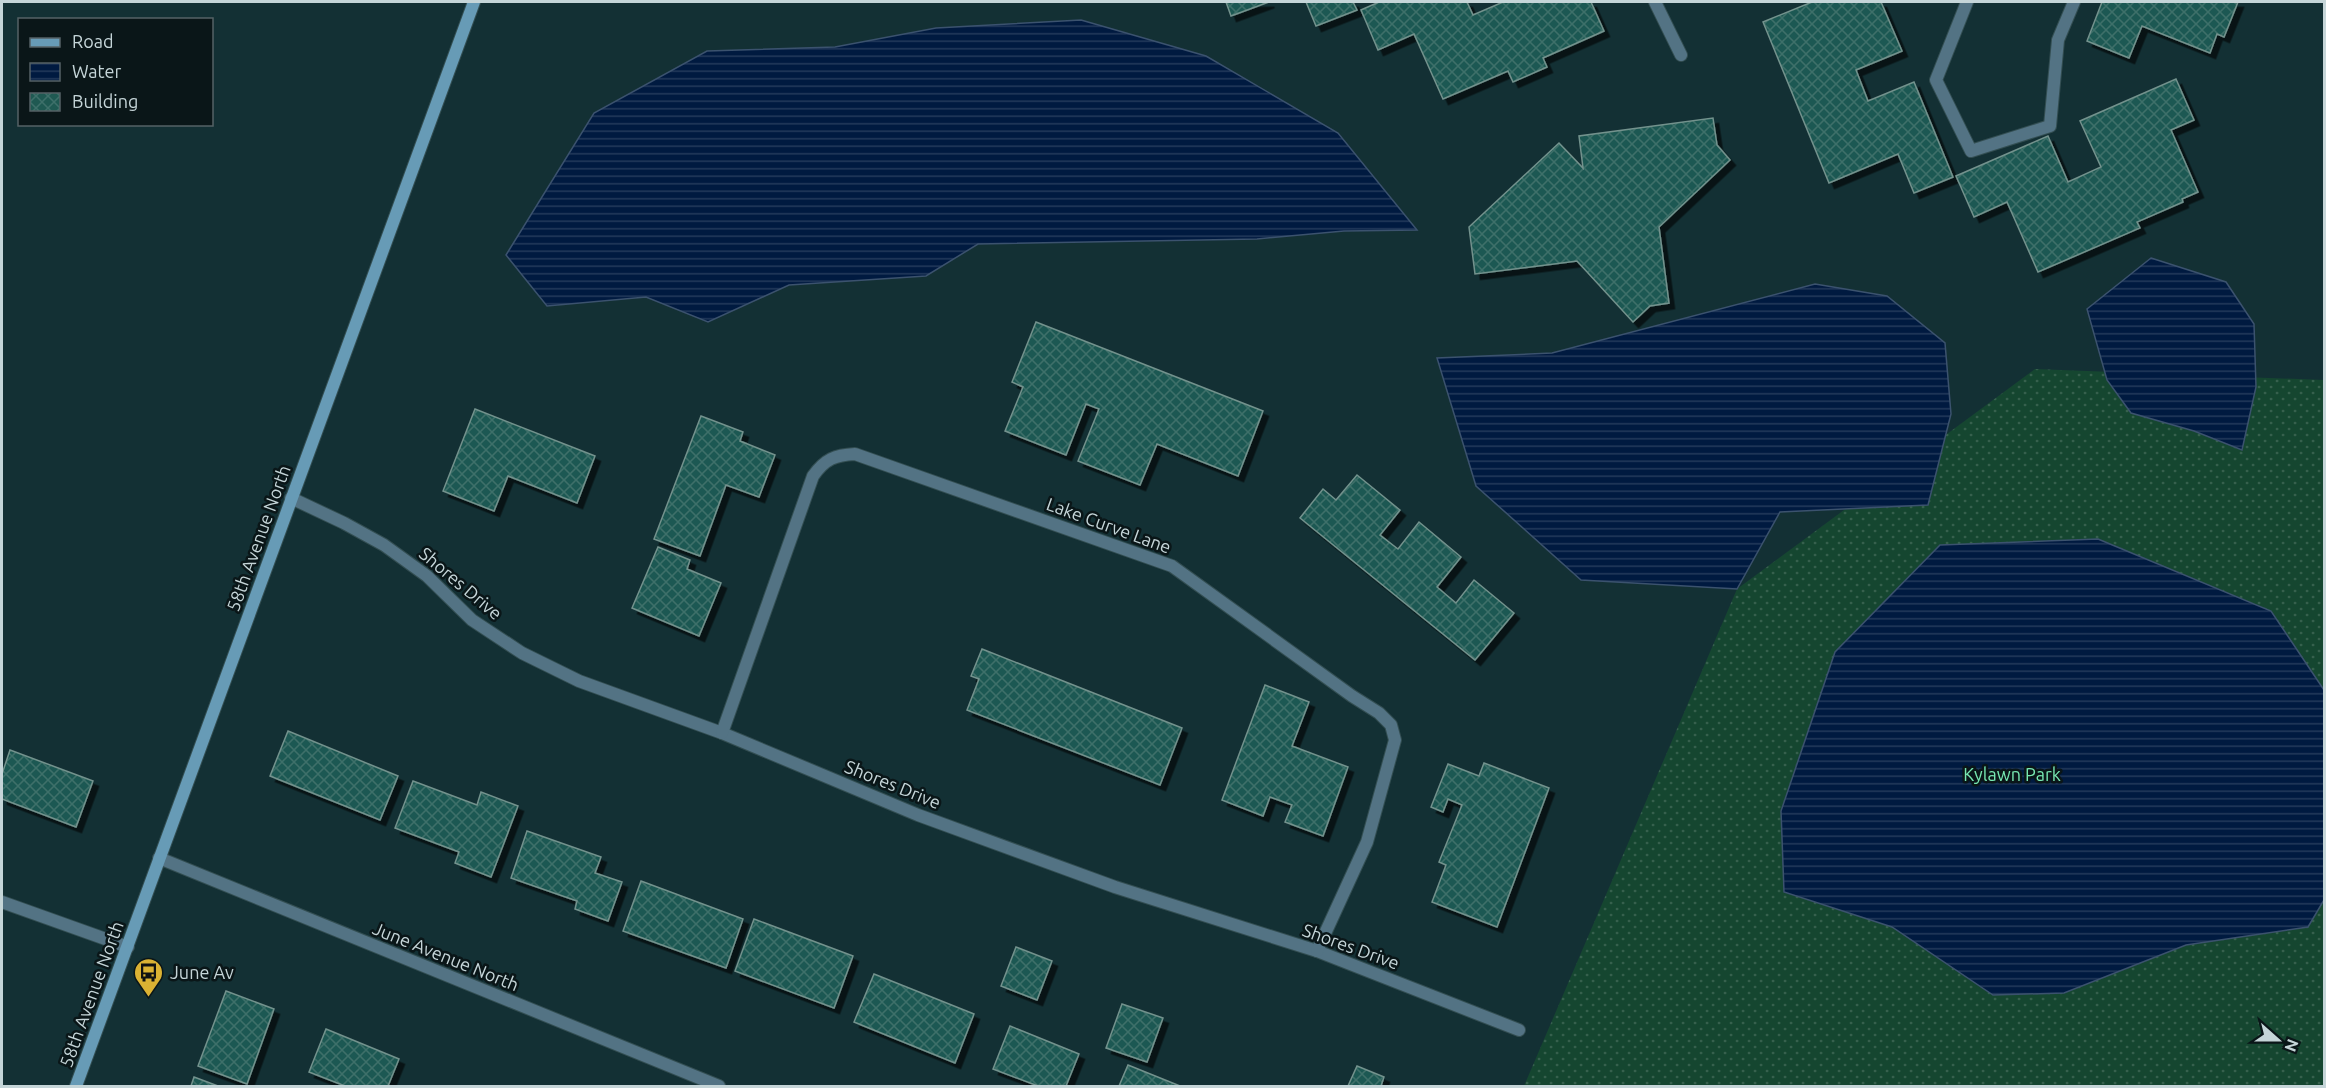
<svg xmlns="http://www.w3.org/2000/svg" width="2326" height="1088" font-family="Ubuntu,sans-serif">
  <defs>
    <pattern id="grass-dots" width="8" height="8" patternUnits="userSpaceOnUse" patternTransform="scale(1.5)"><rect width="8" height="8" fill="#154630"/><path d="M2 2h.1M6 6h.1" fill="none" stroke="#36604d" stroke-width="1.8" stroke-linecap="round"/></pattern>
    <pattern id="water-rules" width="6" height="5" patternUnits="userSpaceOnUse" patternTransform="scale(1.5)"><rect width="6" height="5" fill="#001a40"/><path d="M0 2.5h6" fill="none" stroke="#243a5b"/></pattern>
    <pattern id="building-cross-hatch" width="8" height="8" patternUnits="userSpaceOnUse" patternTransform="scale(1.5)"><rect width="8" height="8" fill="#1f5952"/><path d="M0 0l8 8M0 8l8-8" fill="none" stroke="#3e706a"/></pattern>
    <filter id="shadow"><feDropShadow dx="5.5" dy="5.5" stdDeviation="0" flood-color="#0009"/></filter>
  </defs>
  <rect width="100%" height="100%" fill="#133034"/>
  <!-- grass -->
  <path fill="url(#grass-dots)" d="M2035,369L2324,380V1086H1524L1737,589Z"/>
  <!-- water -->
  <g fill="url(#water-rules)" stroke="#3b526e" stroke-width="1.5">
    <path d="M1081,20L1206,56L1338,133L1417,230L1344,231L1257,239L978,244L926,276L789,285L708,322L646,297L547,306L506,255L594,113L707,51L835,47L936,28Z"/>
    <path d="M2151,258L2226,282L2254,324L2256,387L2242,450L2194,431L2131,413L2107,380L2087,309Z"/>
    <path d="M1815,284L1887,296L1945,343L1951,414L1928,505L1780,512L1737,589L1581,580L1476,486L1437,358L1552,353Z"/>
    <path d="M2098,539L2271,611L2324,690V900L2308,927L2186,945L2064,993L1993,995L1892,927L1784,892L1781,811L1835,652L1940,545Z"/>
  </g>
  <!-- building -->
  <g fill="url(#building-cross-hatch)" stroke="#73928d" stroke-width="1.5" filter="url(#shadow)">
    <path d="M1226,2H1269L1231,16Z"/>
    <path d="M1306,2H1353L1357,10L1316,26Z"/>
    <path d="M1379,2H1467L1473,15L1503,2H1591L1604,31L1543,58L1547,67L1513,82L1508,71L1443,99L1414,34L1378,50L1361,10Z"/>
    <path d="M1812,2H1881L1902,51L1856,70L1868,101L1914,82L1953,177L1914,193L1898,154L1829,183L1763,22Z"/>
    <path d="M2102,2H2238L2224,37L2217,34L2210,53L2142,26L2129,58L2087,41Z"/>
    <path d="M2176,79L2194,120L2171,130L2198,192L2182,199L2183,202L2137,222L2140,228L2038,272L2007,202L1974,217L1956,176L2048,136L2068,182L2101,167L2080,121Z"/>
    <path d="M1713,118L1717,145L1730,160L1659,227L1669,303L1650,306L1633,322L1577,261L1475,274L1469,227L1559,143L1583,168L1579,136Z"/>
    <path d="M1036,322L1263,411L1238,476L1157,444L1140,485L1078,461L1099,409L1086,404L1066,455L1005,431L1023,387L1012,382Z"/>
    <path d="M475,409L595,456L577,503L508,476L494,511L443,491Z"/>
    <path d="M701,416L743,432L740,441L775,455L759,497L726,485L700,556L654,539Z"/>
    <path d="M1357,475L1400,510L1380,535L1398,549L1419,522L1461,557L1437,587L1456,603L1474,580L1514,613L1475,660L1300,518L1323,489L1336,500Z"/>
    <path d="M658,547L690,560L687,569L721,583L699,636L632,608Z"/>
    <path d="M982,649L1182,728L1160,785L967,710L979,679L971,676Z"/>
    <path d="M1265,685L1309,702L1292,746L1348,767L1323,836L1285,822L1292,805L1270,797L1263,816L1222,800Z"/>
    <path d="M288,731L398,776L380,820L270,776Z"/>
    <path d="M10,750L93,781L76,827L2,799V774Z"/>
    <path d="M1484,763L1549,788L1497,927L1432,902L1446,865L1439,862L1462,805L1448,799L1443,812L1431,807L1448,764L1479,776Z"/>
    <path d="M413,781L477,805L481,792L518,806L491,877L455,863L459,852L395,828Z"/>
    <path d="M527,831L601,857L595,873L622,882L608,921L575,909L577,901L511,878Z"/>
    <path d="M641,881L743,919L726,968L623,931Z"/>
    <path d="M754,919L853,956L834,1008L735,971Z"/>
    <path d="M1016,947L1052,961L1037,1000L1001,986Z"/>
    <path d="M874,974L974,1014L955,1063L854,1022Z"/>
    <path d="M226,991L274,1009L247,1084L198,1066Z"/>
    <path d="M1122,1004L1163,1018L1147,1062L1106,1048Z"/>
    <path d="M1010,1026L1079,1054L1066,1086H1038L993,1069Z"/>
    <path d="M326,1029L399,1059L388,1086H345L309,1072Z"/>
    <path d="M1128,1065L1180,1086H1119Z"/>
    <path d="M1357,1066L1384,1077L1381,1086H1348Z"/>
    <path d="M194,1077L218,1086H191Z"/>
  </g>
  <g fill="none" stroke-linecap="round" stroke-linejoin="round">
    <defs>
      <g id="service">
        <path d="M1655,2L1681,55"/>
        <path d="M1967,2L1936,80L1971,151L2050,126L2058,40L2074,2"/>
      </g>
      <g id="minor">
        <path d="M291,498L344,523L384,545L427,576L472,620L522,653L579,681L722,733L918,815L1115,887L1317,951L1519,1030"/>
        <path d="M722,733L813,476C825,459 835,455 855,454L1172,566L1352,696L1379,713L1391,725L1395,740L1367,842L1317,951"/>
        <path d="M2,902L128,947"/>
      </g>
      <path id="tertiary" d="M159,858L719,1086"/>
      <path id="secondary" d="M76,1086L474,2"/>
    </defs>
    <!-- service casing -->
    <use href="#service" stroke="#334e52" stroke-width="14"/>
    <!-- minor casing -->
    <use href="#minor" stroke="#334e52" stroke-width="14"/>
    <!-- tertiary casing -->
    <use href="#tertiary" stroke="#334e52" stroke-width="14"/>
    <!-- secondary casing -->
    <use href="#secondary" stroke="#334e52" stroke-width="14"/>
    <!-- service -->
    <use href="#service" stroke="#537384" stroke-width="12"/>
    <!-- minor -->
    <use href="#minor" stroke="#537384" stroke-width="12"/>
    <!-- tertiary -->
    <use href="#tertiary" stroke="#537384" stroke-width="12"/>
    <!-- secondary -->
    <use href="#secondary" stroke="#679bb6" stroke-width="12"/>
  </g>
  <!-- icons -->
  <defs>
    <symbol id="bus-pin" viewBox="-11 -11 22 30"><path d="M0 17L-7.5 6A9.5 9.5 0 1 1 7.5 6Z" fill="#dbb233" stroke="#0a1618"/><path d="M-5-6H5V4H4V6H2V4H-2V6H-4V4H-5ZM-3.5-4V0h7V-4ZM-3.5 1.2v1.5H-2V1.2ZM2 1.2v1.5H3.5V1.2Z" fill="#111"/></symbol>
  </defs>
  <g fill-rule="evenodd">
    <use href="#bus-pin" x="132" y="956" width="33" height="45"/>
  </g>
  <g text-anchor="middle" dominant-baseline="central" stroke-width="5" stroke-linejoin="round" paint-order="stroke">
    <!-- street labels -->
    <g font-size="18" fill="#c5d5d8" stroke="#0a1618">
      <text transform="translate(1109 525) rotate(20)">Lake Curve Lane</text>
      <text transform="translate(258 538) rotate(-70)">58th Avenue North</text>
      <text transform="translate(461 583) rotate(40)">Shores Drive</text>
      <text transform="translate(893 784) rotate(22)">Shores Drive</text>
      <text transform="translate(1351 946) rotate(20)">Shores Drive</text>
      <text transform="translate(446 956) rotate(22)">June Avenue North</text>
      <text transform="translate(91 994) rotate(-70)">58th Avenue North</text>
    </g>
    <!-- park labels -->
    <g font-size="18" fill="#77e8b2" stroke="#0a1618">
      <text x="2012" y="774">Kylawn Park</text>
    </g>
    <!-- poi labels -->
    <g font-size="18" fill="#c5d5d8" stroke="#0a1618" text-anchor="start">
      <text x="170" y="972">June Av</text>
    </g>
  </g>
  <!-- border -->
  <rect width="2326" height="1088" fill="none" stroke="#c5d5d8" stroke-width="6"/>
  <!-- legend -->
  <rect x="18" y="18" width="195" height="108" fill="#0a1618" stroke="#556265" stroke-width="1.5"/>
  <rect x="30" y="38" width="30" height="9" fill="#679bb6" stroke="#556265" stroke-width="1.5"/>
  <text x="72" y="48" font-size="18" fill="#c5d5d8">Road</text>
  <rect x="30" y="63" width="30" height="18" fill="url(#water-rules)" stroke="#556265" stroke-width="1.5"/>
  <text x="72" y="78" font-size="18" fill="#c5d5d8">Water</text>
  <rect x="30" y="93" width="30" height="18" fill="url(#building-cross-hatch)" stroke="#556265" stroke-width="1.5"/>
  <text x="72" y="108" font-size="18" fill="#c5d5d8">Building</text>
  <!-- north arrow -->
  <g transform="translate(2278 1040) rotate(111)" stroke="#0a1618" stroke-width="4.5" paint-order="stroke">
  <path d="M0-4.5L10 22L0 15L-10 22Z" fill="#c5d5d8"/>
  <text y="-9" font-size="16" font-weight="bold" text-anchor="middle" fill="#c5d5d8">N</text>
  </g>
</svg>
